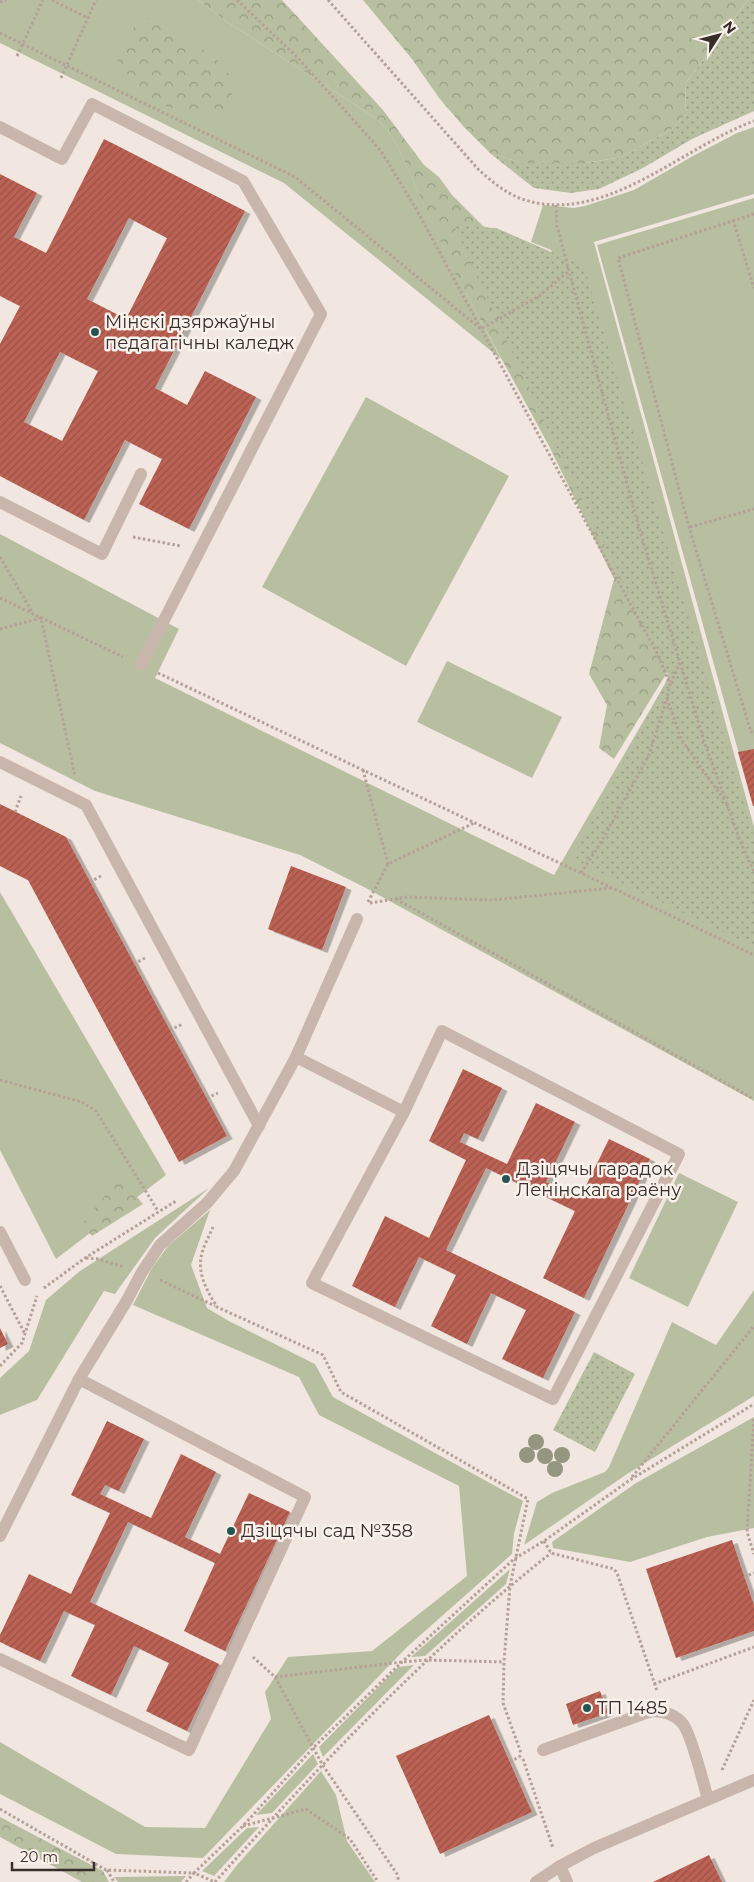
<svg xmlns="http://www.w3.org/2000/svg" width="754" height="1882" font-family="Montserrat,sans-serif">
  <defs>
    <pattern id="forest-crowns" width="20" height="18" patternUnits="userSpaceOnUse" patternTransform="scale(1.25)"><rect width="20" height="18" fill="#b8bfa1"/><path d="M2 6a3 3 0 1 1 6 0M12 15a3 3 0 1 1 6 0" fill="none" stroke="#969c83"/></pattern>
    <pattern id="park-dots" width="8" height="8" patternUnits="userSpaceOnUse" patternTransform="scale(1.25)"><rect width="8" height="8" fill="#b8bfa1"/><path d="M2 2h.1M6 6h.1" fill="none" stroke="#969c83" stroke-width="1.8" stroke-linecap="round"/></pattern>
    <pattern id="building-hatch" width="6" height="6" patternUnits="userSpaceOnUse" patternTransform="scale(1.25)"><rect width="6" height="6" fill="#bb6254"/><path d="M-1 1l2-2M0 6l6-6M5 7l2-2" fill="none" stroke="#995146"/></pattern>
    <filter id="shadow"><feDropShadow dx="5.5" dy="3" stdDeviation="0" flood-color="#0004"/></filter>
  </defs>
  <rect width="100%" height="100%" fill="#f1e7e0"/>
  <!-- grass -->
  <g fill="#b8bfa1">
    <path d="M0,0H198L226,21L377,119L389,132L398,147L453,269L501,359L284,183L0,43Z"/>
    <path d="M754,127V194L594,242L754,827V1101L364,887L300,855L95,791L0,743V534L179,629L155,678L554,875L665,684L672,666L573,297L551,250L531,242L543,205L574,208L585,206L634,190L693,156L737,133Z"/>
    <path d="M754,198V808L597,245Z"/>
    <path d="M366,397L509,476L406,666L262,587Z"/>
    <path d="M447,661L562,717L532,778L417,722Z"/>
    <path d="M0,892L166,1175L56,1259L0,1150Z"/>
    <path d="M679,1173L738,1202L688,1307L629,1278Z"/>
    <path d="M209,1188L155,1238L115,1294L104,1291L37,1400L0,1415V1378L29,1351L46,1300L80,1271Z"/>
    <path d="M210,1210L191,1265L207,1308L227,1320L315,1364L333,1397L523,1501L514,1533L512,1554L407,1647L203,1858L116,1854L0,1794V1742L145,1827L205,1828L271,1719L265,1692L288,1657L372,1651L467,1576L459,1486L319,1415L299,1377L133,1305L152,1268L168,1246Z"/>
    <path d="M754,1290V1396L627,1474L524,1545L537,1502L552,1493L605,1472L609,1467L672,1322L716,1345Z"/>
    <path d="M754,1417V1528L707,1537L630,1562L553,1548L552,1542L636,1483Z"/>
    <path d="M510,1569L506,1584L425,1656L411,1657Z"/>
    <path d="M414,1665L323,1757L319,1747L398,1667Z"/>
    <path d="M313,1754L318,1764L272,1813L256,1815Z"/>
    <path d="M321,1771L336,1795L347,1841L375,1882H224L237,1865Z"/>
    <path d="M259,1827L214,1876L202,1871L247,1828Z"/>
    <path d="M186,1876L181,1882H118L114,1877Z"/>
  </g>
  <!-- forest -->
  <g fill="url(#forest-crowns)">
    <path d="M198,0H282L383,110L424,165L439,177L452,195L483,226L548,253L671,666L614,759L599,748L607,705L589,674L614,579L549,446L453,270L398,147L389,132L377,119L226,21Z"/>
    <path d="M363,0H748L685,84L686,114L673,128L622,157L585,163H523L491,154L464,127L439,98L412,59Z"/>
    <path d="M150,17L168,32L213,55L234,80L229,108L205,115L181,111L154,102L117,63C124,38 125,29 150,17Z"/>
    <path d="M120,1177L143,1204L92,1236L82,1224Z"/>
    <path d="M0,1817L103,1871L109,1882H82L0,1837Z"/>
  </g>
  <!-- park -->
  <g fill="url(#park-dots)">
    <path d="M748,0H754V111L692,139L643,168L599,189L571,193L534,188L491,154L524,163H585L622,157L673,128L686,114L685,84Z"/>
    <path d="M454,226L496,228L584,266L754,837V947L572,859L669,676L550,434Z"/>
    <path d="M594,1352L635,1374L595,1452L553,1430Z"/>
  </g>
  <!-- building -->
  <g fill="url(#building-hatch)" fill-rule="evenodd" filter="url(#shadow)">
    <path d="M104,139L245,211L155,388L187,405L205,371L256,397L189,529L139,504L162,459L125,440L84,520L0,476V344L20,306L0,296V174L37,193L14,237L46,253ZM129,218L167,238L126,319L87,299ZM60,352L98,371L62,441L24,422Z"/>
    <path d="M754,749V806H753L738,752Z"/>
    <path d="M0,804L66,837L227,1136L179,1162L28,880L0,866Z"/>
    <path d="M291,866L346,887L322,950L268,929Z"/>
    <path d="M463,1069L502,1088L478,1139L464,1133L460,1142L507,1164L536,1103L575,1122L546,1182L580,1198L609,1139L650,1159L584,1298L543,1278L575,1211L486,1168L446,1250L575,1312L543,1378L502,1359L526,1310L491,1293L467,1344L431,1326L456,1275L419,1257L395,1307L352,1286L385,1216L429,1238L466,1160L429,1141Z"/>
    <path d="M0,1328L8,1344L0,1348Z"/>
    <path d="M107,1421L144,1439L119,1491L105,1485L100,1494L151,1518L181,1454L216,1472L185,1537L220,1554L249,1493L290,1512L225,1651L184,1631L215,1563L128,1522L90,1602L219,1664L187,1731L146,1711L169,1663L134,1646L111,1695L71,1676L95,1625L64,1611L40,1661L0,1642V1635L29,1574L71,1594L110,1513L71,1495Z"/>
    <path d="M732,1540L754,1605V1631L676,1658L646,1569Z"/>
    <path d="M600,1691L608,1713L573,1725L566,1704Z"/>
    <path d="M489,1715L532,1812L440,1854L396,1756Z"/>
    <path d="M709,1855L722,1882H653Z"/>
  </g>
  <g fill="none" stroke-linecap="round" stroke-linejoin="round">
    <!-- path -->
    <g stroke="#b4a097" stroke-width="3" stroke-dasharray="2.5 2.5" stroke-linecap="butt">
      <path d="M52,0L88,18"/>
      <path d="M237,0L299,59L381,151L415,207L658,655L670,684L667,698L681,739L727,804"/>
      <path d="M328,0L478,169C491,181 505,193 522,199C603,227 682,147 754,121"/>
      <path d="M0,2L6,0"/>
      <path d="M0,33L295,177L481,329L539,296L569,271"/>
      <path d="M17,56L43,0"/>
      <path d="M61,78L96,0"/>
      <path d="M556,205L557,226L569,271L639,528L705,744L725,798"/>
      <path d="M754,214L618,258L689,527L751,732L754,731"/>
      <path d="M733,220L754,288"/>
      <path d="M690,527L754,509"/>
      <path d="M133,537L181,546"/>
      <path d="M0,557L32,612"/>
      <path d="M0,598L123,657"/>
      <path d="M0,629L41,618L75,776"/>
      <path d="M158,673L754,955"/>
      <path d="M671,683L680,662"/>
      <path d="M363,770L388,864"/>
      <path d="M727,804L740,841L754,871"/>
      <path d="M15,812L21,796"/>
      <path d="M581,873L600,844L649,755L667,698"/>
      <path d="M90,882L101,876"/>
      <path d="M396,899L754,1099"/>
      <path d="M368,902L388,864L474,823"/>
      <path d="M370,903L407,897L491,900L612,888"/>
      <path d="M134,964L145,958"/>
      <path d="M170,1030L183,1024"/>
      <path d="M0,1080L82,1102L96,1111L158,1211"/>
      <path d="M207,1098L218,1093"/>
      <path d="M213,1227C209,1237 202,1248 201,1258C198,1276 208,1292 217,1307L323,1355L341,1392L528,1499L510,1586L504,1662L503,1703L521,1753"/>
      <path d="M86,1258L98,1259L124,1267"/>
      <path d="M160,1280L215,1306"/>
      <path d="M0,1286L25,1334"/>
      <path d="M44,1288L85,1258L176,1201"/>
      <path d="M0,1366L22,1343L37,1296"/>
      <path d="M754,1419L747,1532L754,1554"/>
      <path d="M632,1477L754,1326"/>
      <path d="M544,1541L551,1553L614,1569L617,1573L657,1691"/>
      <path d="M744,1577L754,1573"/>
      <path d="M253,1657L275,1677L322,1764L397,1874L399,1882"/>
      <path d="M275,1677L402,1662L426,1660L504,1662"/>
      <path d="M654,1684L754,1647"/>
      <path d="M523,1759L553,1848"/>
      <path d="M510,1762L522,1755"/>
      <path d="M722,1770L754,1700"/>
      <path d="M0,1809L106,1870L194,1873L243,1826L314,1747L402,1662L514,1559L544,1541L630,1480L754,1404"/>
      <path d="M243,1826L306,1809L350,1839L378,1882"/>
      <path d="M107,1870L114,1882"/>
      <path d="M186,1882L194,1873L215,1882"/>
      <path d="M215,1882C320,1765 427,1651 551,1553"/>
    </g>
    <!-- lane -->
    <g stroke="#c8b6ac" stroke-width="12">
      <path d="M0,127L62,159L92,104L243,181L321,314L141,665"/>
      <path d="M0,502L102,554L141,474"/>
      <path d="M0,762L86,805L259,1126"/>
      <path d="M296,1057L404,1112L312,1283L553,1399L679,1154L442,1031L404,1112"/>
      <path d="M0,1232L25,1280"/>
      <path d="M0,1536L79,1379L126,1302L142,1272L160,1245L207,1203L234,1171L296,1057L357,919"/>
      <path d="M0,1659L189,1750L305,1497L79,1379"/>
      <path d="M543,1750L651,1711C663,1711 675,1714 683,1724C692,1736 703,1782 708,1799"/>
      <path d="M560,1866L567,1882"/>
      <path d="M536,1882L560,1866L594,1848L754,1780"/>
    </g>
  </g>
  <!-- trees -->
  <g fill="#95967f">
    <circle cx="536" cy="1442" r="8"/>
    <circle cx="527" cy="1455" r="8"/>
    <circle cx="562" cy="1455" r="8"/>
    <circle cx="545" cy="1456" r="8"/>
    <circle cx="555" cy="1469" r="8"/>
  </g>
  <!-- markers -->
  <g fill="#245553" stroke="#f9f1ec" stroke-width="2">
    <circle cx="95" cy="332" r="5"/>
    <circle cx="506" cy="1179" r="5"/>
    <circle cx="231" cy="1531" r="5"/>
    <circle cx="587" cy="1708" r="5"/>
  </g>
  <g text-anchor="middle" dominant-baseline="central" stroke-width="5" stroke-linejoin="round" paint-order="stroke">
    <!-- poi labels -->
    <g font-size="18" fill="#372d2a" stroke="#f9f1ec" text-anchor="start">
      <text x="105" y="322">Мінскі дзяржаўны<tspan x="105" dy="21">педагагічны каледж</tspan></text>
      <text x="516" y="1169">Дзіцячы гарадок<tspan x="516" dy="21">Ленінскага раёну</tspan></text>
      <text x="241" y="1531">Дзіцячы сад №358</text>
      <text x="597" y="1708">ТП 1485</text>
    </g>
  </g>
  <!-- north arrow -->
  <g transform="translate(719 35) rotate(54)" stroke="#f9f1ec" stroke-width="4" paint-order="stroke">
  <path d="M0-4L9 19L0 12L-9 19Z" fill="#372d2a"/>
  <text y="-8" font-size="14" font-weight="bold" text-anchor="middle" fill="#372d2a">N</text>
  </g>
  <!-- scale -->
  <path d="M12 1862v8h82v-8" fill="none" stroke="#372d2a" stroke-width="2.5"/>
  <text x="20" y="1862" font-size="15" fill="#372d2a" stroke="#f9f1ec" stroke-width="4" paint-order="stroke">20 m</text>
</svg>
